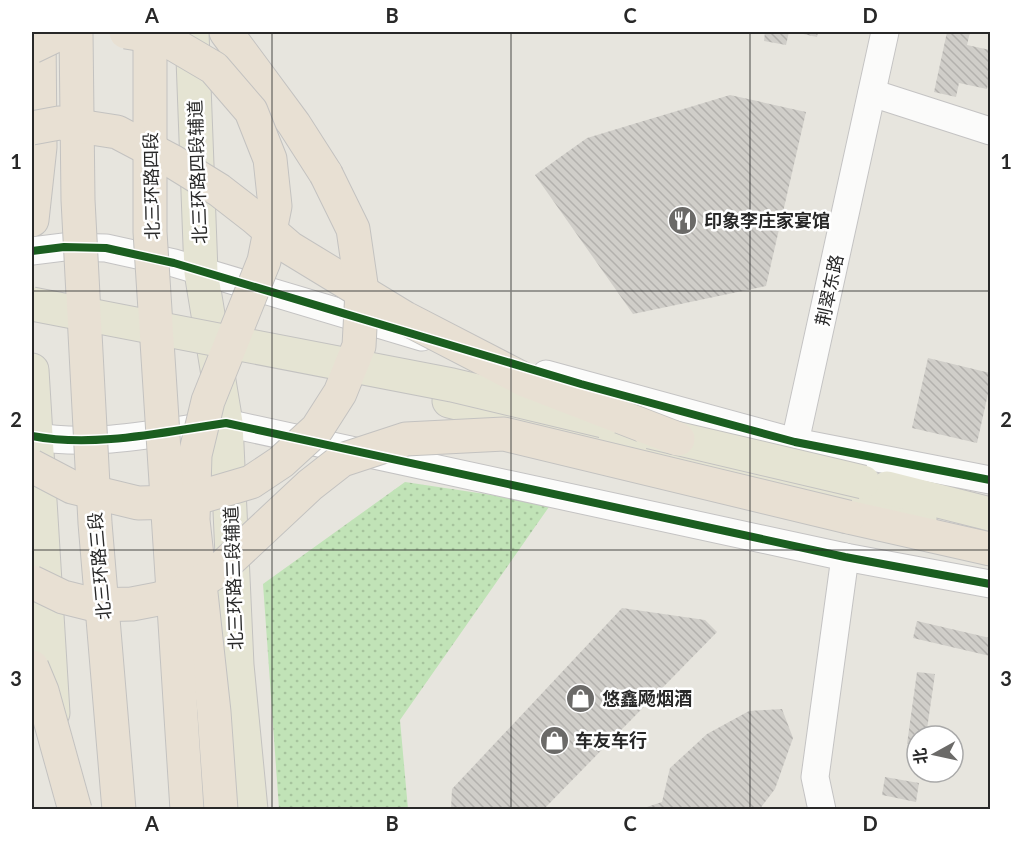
<svg xmlns="http://www.w3.org/2000/svg" width="1022" height="841" font-family="Lato,'Noto Sans SC',sans-serif">
  <defs>
    <pattern id="park-dots" width="8" height="8" patternUnits="userSpaceOnUse" patternTransform="scale(1.5)"><rect width="8" height="8" fill="#c1e3b7"/><path d="M2 2h.1M6 6h.1" fill="none" stroke="#a6c39d" stroke-width="1.8" stroke-linecap="round"/></pattern>
    <pattern id="building-back-hatch" width="6" height="6" patternUnits="userSpaceOnUse" patternTransform="scale(1.5)"><rect width="6" height="6" fill="#d0cec9"/><path d="M-1 5l2 2M0 0l6 6M5-1l2 2" fill="none" stroke="#b3b1ad"/></pattern>
  </defs>
  <rect width="100%" height="100%" fill="#e7e5de"/>
  <!-- park -->
  <path fill="url(#park-dots)" d="M405,482L551,504L400,720L408,809H279L263,584Z"/>
  <!-- building -->
  <g fill="url(#building-back-hatch)">
    <path d="M765,32H789L786,45L764,41Z"/>
    <path d="M794,32H818L817,37Z"/>
    <path d="M947,32H970L967,45L990,50V74L987,89L959,83L956,97L934,92Z"/>
    <path d="M730,95L806,112L766,286L633,314L535,175L587,138Z"/>
    <path d="M928,358L990,373V385L977,443L912,428Z"/>
    <path d="M622,608L705,620L717,632L543,810H451L452,789Z"/>
    <path d="M917,621L990,638V656L913,638Z"/>
    <path d="M917,672L935,674L926,736H917V745L907,744Z"/>
    <path d="M782,709L793,738L775,789L759,810H638L662,802L670,768L707,734L749,711Z"/>
    <path d="M885,777L919,783L916,802L882,795Z"/>
  </g>
  <g fill="none" stroke-linecap="round" stroke-linejoin="round">
    <defs>
      <g id="minor">
        <path d="M872,93L990,131"/>
        <path d="M32,251L64,247L106,248L174,263L422,337"/>
        <path d="M546,374L795,442L990,480"/>
        <path d="M32,436C95,448 163,432 226,423L845,557L990,584"/>
        <path d="M795,442L885,32"/>
        <path d="M822,810L815,777L845,557"/>
      </g>
      <g id="major">
        <path d="M192,32L201,272L226,423L237,665L251,810"/>
        <path d="M32,370L53,713"/>
        <path d="M449,401L866,503L920,519"/>
        <path d="M887,488L990,514"/>
      </g>
      <g id="highway">
        <path d="M226,32L294,124L326,174"/>
        <path d="M32,220L40,147L39,32"/>
        <path d="M848,517L990,549"/>
      </g>
    </defs>
    <!-- minor casing -->
    <use href="#minor" stroke="#c4c3c3" stroke-width="29"/>
    <!-- major casing -->
    <use href="#major" stroke="#c3c2c0" stroke-width="35"/>
    <!-- highway casing -->
    <use href="#highway" stroke="#c3c2c0" stroke-width="35"/>
    <!-- minor -->
    <use href="#minor" stroke="#fbfbfa" stroke-width="27"/>
    <!-- major -->
    <use href="#major" stroke="#e5e4d3" stroke-width="33"/>
    <!-- highway -->
    <use href="#highway" stroke="#e8e0d3" stroke-width="33"/>
    <defs>
      <g id="major-bridge">
        <path d="M32,304L452,385L603,421"/>
        <path d="M650,432L863,482"/>
      </g>
      <g id="highway-bridge">
        <path d="M76,32L78,200L95,523L119,810"/>
        <path d="M126,32L163,38L214,68L251,111L270,159L275,206L264,261L208,401L195,455L193,520L214,712L221,810"/>
        <path d="M150,32V232L187,810"/>
        <path d="M32,47L61,33L75,32"/>
        <path d="M32,128L59,123L117,132L172,161L219,190L255,218L290,248L405,318L525,380L678,439"/>
        <path d="M32,466L72,487L138,503L183,502L251,482L281,462L317,429L340,393L359,346L362,291L353,229L326,174"/>
        <path d="M32,582L63,597L95,605L132,604L158,599L186,590L218,571L310,485L342,460L406,439L504,434L848,517"/>
        <path d="M32,667L42,691L75,810"/>
      </g>
    </defs>
    <!-- major-bridge casing -->
    <use href="#major-bridge" stroke="#c3c2c0" stroke-width="35" stroke-linecap="butt"/>
    <!-- highway-bridge casing -->
    <use href="#highway-bridge" stroke="#c3c2c0" stroke-width="35" stroke-linecap="butt"/>
    <!-- major-bridge -->
    <use href="#major-bridge" stroke="#e5e4d3" stroke-width="33"/>
    <!-- highway-bridge -->
    <use href="#highway-bridge" stroke="#e8e0d3" stroke-width="33"/>
    <defs>
      <g id="cycleway">
        <path d="M32,251L64,247L106,248L174,263L581,384L795,442L990,480"/>
        <path d="M32,436C95,448 163,432 226,423L845,557L990,584"/>
      </g>
    </defs>
    <!-- cycleway casing -->
    <use href="#cycleway" stroke="#fff" stroke-width="11"/>
    <!-- cycleway -->
    <use href="#cycleway" stroke="#1b5e20" stroke-width="8"/>
  </g>
  <!-- grid -->
  <path fill="none" stroke="#282828" stroke-width="1.5" stroke-opacity="0.55" d="M272,32V810M511,32V810M750,32V810M32,291H990M32,550H990"/>
  <!-- icons -->
  <defs>
    <symbol id="restaurant-disc" viewBox="-11 -11 22 22"><circle r="9.5" fill="#6b6a68" stroke="#fff"/><path d="M-5-6h1v4h1v-4h1v4h1v-4h1v5L-1.5 .5V6h-2V.5L-5-1ZM5-6V6H3V1.5H1.5Q1.5-4 5-6Z" fill="#fff"/></symbol>
    <symbol id="shop-disc" viewBox="-11 -11 22 22"><circle r="9.5" fill="#6b6a68" stroke="#fff"/><path d="M-5-2.5h2.3a2.7 3.5 0 0 1 5.4 0H5L5.5 6h-11ZM-1.5-2.5h3a1.5 2.3 0 0 0-3 0Z" fill="#fff"/></symbol>
  </defs>
  <g fill-rule="evenodd">
    <use href="#restaurant-disc" x="666" y="204" width="33" height="33"/>
    <use href="#shop-disc" x="564" y="682" width="33" height="33"/>
    <use href="#shop-disc" x="538" y="724" width="33" height="33"/>
  </g>
  <g text-anchor="middle" dominant-baseline="central" stroke-width="5" stroke-linejoin="round" paint-order="stroke">
    <!-- street labels -->
    <g font-size="18" fill="#282828" stroke="#fff">
      <text transform="translate(197 172) rotate(-92)">北三环路四段辅道</text>
      <text transform="translate(151 186) rotate(-91)">北三环路四段</text>
      <text transform="translate(829 290) rotate(-78)">荆翠东路</text>
      <text transform="translate(99 566) rotate(-95)">北三环路三段</text>
      <text transform="translate(233 578) rotate(-92)">北三环路三段辅道</text>
    </g>
    <!-- poi labels -->
    <g font-size="18" font-weight="bold" fill="#282828" stroke="#fff" text-anchor="start">
      <text x="704" y="220">印象李庄家宴馆</text>
      <text x="602" y="698">悠鑫飏烟酒</text>
      <text x="575" y="740">车友车行</text>
    </g>
  </g>
  <!-- border -->
  <rect width="1022" height="841" fill="none" stroke="#ffffff" stroke-width="66"/>
  <!-- north arrow -->
  <g transform="translate(935 754) rotate(262)"><circle r="28" fill="#ffffff" stroke="#a9a9a9" stroke-width="1.5"/>
  <path d="M0-4.5L10 22L0 15L-10 22Z" fill="#6b6a68"/>
  <text y="-9" font-size="16" font-weight="bold" text-anchor="middle" fill="#282828">北</text>
  </g>
  <rect x="33" y="33" width="956" height="775" fill="none" stroke="#282828" stroke-width="2"/>
  <g font-size="20" text-anchor="middle" font-weight="bold" fill="#282828">
    <text x="152" y="23">A</text>
    <text x="392" y="23">B</text>
    <text x="630" y="23">C</text>
    <text x="870" y="23">D</text>
    <text x="16" y="169">1</text>
    <text x="1006" y="169">1</text>
    <text x="16" y="427">2</text>
    <text x="1006" y="427">2</text>
    <text x="16" y="686">3</text>
    <text x="1006" y="686">3</text>
    <text x="152" y="831">A</text>
    <text x="392" y="831">B</text>
    <text x="630" y="831">C</text>
    <text x="870" y="831">D</text>
  </g>
</svg>
